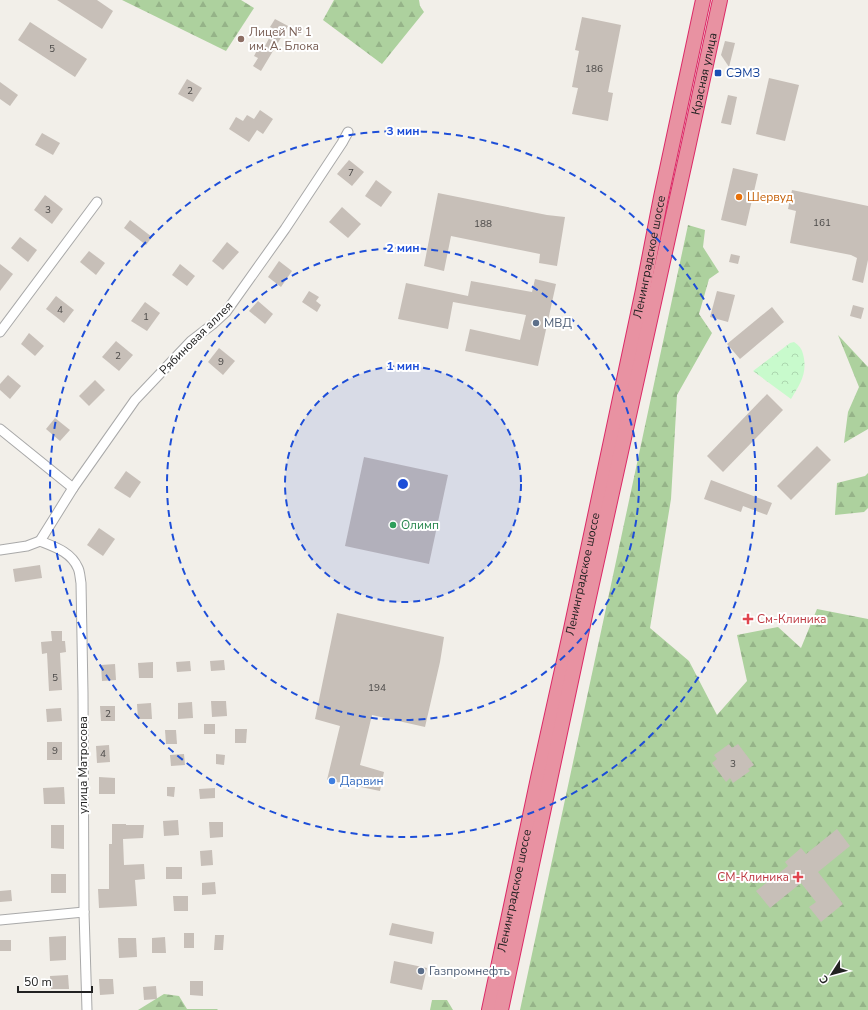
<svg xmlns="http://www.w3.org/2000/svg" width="868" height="1010" font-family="'Nunito Sans',sans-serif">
  <defs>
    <pattern id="forest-firs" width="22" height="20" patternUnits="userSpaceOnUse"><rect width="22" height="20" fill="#add19e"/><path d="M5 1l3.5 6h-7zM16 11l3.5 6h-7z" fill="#95b388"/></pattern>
    <pattern id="park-crowns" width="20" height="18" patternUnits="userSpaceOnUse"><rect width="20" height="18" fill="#c8facc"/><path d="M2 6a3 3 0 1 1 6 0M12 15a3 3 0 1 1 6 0" fill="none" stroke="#acd6af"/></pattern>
  </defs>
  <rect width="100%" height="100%" fill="#f2efe9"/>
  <!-- forest -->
  <g fill="url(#forest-firs)">
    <path d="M122,0H241L254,8L226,51Z"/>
    <path d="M334,0H419L420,6L424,12L382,64L323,20Z"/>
    <path d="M688,225L705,230L703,247L719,272L709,279L699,314L712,333L677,395L671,499L650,628L689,661L717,715L747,681L737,635L778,627L801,648L817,609L868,619V1010H520Z"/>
    <path d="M838,335L868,367V429L844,443L848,412L859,387Z"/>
    <path d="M868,473V508L864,512L835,515L837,483L865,476Z"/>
    <path d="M164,994L179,996L187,1009H217L218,1010H138Z"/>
    <path d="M432,1000H447L453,1010H430Z"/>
  </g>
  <!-- park -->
  <path fill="url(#park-crowns)" d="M794,342C799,345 802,349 803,354C808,373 800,384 791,399L753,371L790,343Z"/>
  <!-- building -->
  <g fill="#c7bfb8">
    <path d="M57,0H97L113,11L102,29Z"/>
    <path d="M582,17L621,25L608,92L613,93L608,121L572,114L578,88L572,87L579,51L575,50Z"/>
    <path d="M275,19L288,26L261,71L253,66L258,58L254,56L261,43L265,46L274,29L270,27Z"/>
    <path d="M30,22L87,59L75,77L18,40Z"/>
    <path d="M725,41L735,43L729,67L721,55Z"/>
    <path d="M769,78L799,85L785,141L756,134Z"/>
    <path d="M187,79L202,88L193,102L178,94Z"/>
    <path d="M0,82L18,95L10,106L0,99Z"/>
    <path d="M728,95L737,97L731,125L721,123Z"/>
    <path d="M260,110L273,119L263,134L257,130L249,142L229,129L236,117L243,121L247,115L254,119Z"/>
    <path d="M42,133L60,143L53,155L35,145Z"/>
    <path d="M349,160L364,172L352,186L337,174Z"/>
    <path d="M733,168L758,174L746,226L721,220Z"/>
    <path d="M376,180L392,192L381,207L365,196Z"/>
    <path d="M792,190L868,206V260L863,283L852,280L857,258L851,255L790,243L796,211L788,209Z"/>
    <path d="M438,193L547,215L565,217L557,266L539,263L540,254L451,236L444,271L424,266Z"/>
    <path d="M45,195L63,209L52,224L34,210Z"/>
    <path d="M342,207L361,224L348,238L329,222Z"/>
    <path d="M130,220L152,237L146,245L124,228Z"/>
    <path d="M20,237L37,250L28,262L11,248Z"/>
    <path d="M227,242L239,252L223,270L212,261Z"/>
    <path d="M89,251L105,263L96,275L80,262Z"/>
    <path d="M731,254L740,256L738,264L729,262Z"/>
    <path d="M279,261L292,271L281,287L268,277Z"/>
    <path d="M0,264L13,274L0,291Z"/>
    <path d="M180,264L195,276L187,286L172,275Z"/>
    <path d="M535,279L556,284L538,366L465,351L470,329L520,340L526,315L453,302L448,329L398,319L406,283L468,296L471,281L532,292Z"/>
    <path d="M309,291L319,297L316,301L321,305L317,312L302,302Z"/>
    <path d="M717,291L735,295L728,322L710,317Z"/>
    <path d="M56,296L74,310L64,323L46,309Z"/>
    <path d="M258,301L273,314L265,324L249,311Z"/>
    <path d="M145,302L160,313L147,331L131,321Z"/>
    <path d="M853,305L864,308L861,319L850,316Z"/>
    <path d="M772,307L784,322L740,359L727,344Z"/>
    <path d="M29,333L44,346L35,356L21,344Z"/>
    <path d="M116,341L133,355L119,371L102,357Z"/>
    <path d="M219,348L235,361L223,375L208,362Z"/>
    <path d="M8,375L21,386L10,399L0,390V384Z"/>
    <path d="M95,380L105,390L89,406L79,396Z"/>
    <path d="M767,394L783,410L723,472L707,456Z"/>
    <path d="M55,418L70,430L60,441L46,429Z"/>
    <path d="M817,446L831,460L791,500L777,486Z"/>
    <path d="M364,457L448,475L429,564L345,546Z"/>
    <path d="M126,471L141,482L130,498L114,488Z"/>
    <path d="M711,480L772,503L767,515L743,506L741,512L704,499Z"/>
    <path d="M99,528L115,539L103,556L87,545Z"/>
    <path d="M40,565L42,578L15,582L13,569Z"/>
    <path d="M337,613L444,637L440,662L425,727L372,715L360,765L384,772L380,791L327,780L340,726L315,719Z"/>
    <path d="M51,631H62V641H65L66,652L60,653L62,690L49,691L47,653L42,654L41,642L52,641Z"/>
    <path d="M224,660L225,670L211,671L210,661Z"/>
    <path d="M190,661L191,671L177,672L176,662Z"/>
    <path d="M153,662V678H139L138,663Z"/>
    <path d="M115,664L116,680L102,681L101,665Z"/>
    <path d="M211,701H226L227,716L212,717Z"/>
    <path d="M192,702L193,718L178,719V703Z"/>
    <path d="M151,703L152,719H138L137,704Z"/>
    <path d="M100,706H115V721H101Z"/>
    <path d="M61,708L62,721L47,722L46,709Z"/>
    <rect x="204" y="724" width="11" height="10"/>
    <path d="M235,729H247L246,743H235Z"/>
    <path d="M165,730H176L177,744H166Z"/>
    <rect x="47" y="742" width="15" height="18"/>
    <path d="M729,744L732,748L738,744L754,765L748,769L750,771L733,783L730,778L726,782L712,763L717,759L714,755Z"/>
    <path d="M109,745L110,762L97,763L96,746Z"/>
    <path d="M184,754L185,765L171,766L170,755Z"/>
    <path d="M216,754L225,755L224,765L216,764Z"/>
    <path d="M99,777L115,778V794H99Z"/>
    <path d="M64,787L65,804H44L43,788Z"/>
    <path d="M167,787H175L174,797L167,796Z"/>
    <path d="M215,788V798L200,799L199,789Z"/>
    <path d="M178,820L179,835L164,836L163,821Z"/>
    <path d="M209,822H223V837L210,838Z"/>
    <path d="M112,824H126V825H144L143,838L123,839L124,865L144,864L145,879L135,880L137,906L99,908L98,889H109V844H112Z"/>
    <path d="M51,825H64V849L51,848Z"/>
    <path d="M837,829L850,846L818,872L843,904L821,922L809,907L816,902L801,883L770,908L756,891L788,866L785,862L801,848L806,854Z"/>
    <path d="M212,850L213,865L201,866L200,851Z"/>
    <rect x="166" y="867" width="16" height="12"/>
    <rect x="51" y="874" width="15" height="19"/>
    <path d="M215,882L216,894L202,895V883Z"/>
    <path d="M11,890L12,901L0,902V891Z"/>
    <path d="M173,896H188V911H174Z"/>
    <path d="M392,923L434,932L432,944L389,935Z"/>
    <rect x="184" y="933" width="10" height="15"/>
    <path d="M215,935H224L223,950H214Z"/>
    <path d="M66,936V960L50,961L49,937Z"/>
    <path d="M165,937L166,953H152V938Z"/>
    <path d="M118,938H136L137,957L119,958Z"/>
    <rect x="0" y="940" width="11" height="11"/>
    <path d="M394,961L427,968L422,990L390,983Z"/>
    <path d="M68,975L69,989H51L50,976Z"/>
    <path d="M99,979H113L114,994L100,995Z"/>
    <path d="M190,981H203V996L190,995Z"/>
    <path d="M156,986L157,999L144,1000L143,987Z"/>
  </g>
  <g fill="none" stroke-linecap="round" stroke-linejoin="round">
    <defs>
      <g id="minor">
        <path d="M0,332L97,202"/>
        <path d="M0,429L73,488"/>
        <path d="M40,541L73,488L135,400L191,341L213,324L226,312L285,229L342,143L348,132"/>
        <path d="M40,541C55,547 71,552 78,568C80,572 80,578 81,583L83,693L84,912L87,1010"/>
        <path d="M0,550L27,546L40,541"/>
        <path d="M0,920L84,912"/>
      </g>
      <g id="highway">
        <path id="s1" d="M489,1010L538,778L571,629L643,290L661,197L703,0"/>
        <path id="s2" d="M501,1010L587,606L688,148L720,0"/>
      </g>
    </defs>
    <!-- minor casing -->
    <use href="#minor" stroke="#a9a9a9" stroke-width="11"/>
    <!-- highway casing -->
    <use href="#highway" stroke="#dc2a67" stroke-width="16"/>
    <!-- minor -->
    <use href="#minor" stroke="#fff" stroke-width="9"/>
    <!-- highway -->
    <use href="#highway" stroke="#e892a2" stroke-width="14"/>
  </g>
  <!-- distance rings -->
  <circle cx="403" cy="484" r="118" fill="#1d4ed8" fill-opacity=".12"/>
  <g fill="none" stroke="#1d4ed8" stroke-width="2" stroke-dasharray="7 5">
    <circle cx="403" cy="484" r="118"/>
    <circle cx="403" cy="484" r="236"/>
    <circle cx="403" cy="484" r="353"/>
  </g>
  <!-- markers -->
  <circle fill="#8d6e63" stroke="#fff" stroke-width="1.5" cx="241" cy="39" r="4"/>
  <rect fill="#1a4fb4" stroke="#fff" stroke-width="1.5" x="714" y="69" width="8" height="8" rx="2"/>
  <circle fill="#e8710a" stroke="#fff" stroke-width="1.5" cx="739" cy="197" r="4"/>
  <g fill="#5c6f8a" stroke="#fff" stroke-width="1.5">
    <circle cx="536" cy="323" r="4"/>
    <circle cx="421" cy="971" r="4"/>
  </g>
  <circle fill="#2e9e5b" stroke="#fff" stroke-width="1.5" cx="393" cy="525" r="4"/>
  <g fill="#e0444e" stroke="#fff" stroke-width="1.5">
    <path d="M746 613h4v4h4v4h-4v4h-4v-4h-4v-4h4z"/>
    <path d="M796 871h4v4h4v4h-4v4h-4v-4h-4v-4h4z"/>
  </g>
  <circle fill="#3f7fe0" stroke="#fff" stroke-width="1.5" cx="332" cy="781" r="4"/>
  <g text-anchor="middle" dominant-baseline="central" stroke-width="4" stroke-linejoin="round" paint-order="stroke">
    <!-- number labels -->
    <g font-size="10" fill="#4b4948">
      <text x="52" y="49">5</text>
      <text x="594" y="69">186</text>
      <text x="190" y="91">2</text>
      <text x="351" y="173">7</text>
      <text x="48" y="210">3</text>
      <text x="822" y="223">161</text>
      <text x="483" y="224">188</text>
      <text x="60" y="310">4</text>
      <text x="146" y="317">1</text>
      <text x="118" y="356">2</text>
      <text x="221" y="362">9</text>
      <text x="55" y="678">5</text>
      <text x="377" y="688">194</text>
      <text x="108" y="714">2</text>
      <text x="55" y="751">9</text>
      <text x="103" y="754">4</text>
      <text x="733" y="764">3</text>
    </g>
    <!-- education labels -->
    <g font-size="12" fill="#785e54" stroke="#fff" text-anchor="start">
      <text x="249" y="32">Лицей № 1<tspan x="249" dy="14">им. А. Блока</tspan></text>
    </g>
    <!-- transit labels -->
    <g font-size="12" fill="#164399" stroke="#fff" text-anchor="start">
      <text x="726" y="73">СЭМЗ</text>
    </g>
    <!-- street labels -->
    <g font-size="12" fill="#222" stroke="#fff">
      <text stroke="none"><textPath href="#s2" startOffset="958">Красная улица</textPath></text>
      <text stroke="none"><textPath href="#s1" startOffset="770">Ленинградское шоссе</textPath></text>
      <text transform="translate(196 338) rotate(-45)">Рябиновая аллея</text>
      <text stroke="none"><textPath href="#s1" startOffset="446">Ленинградское шоссе</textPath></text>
      <text transform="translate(83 765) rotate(-90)">улица Матросова</text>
      <text stroke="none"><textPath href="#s1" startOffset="122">Ленинградское шоссе</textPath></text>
    </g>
    <!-- food labels -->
    <g font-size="12" fill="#c56008" stroke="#fff" text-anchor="start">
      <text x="747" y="197">Шервуд</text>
    </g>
    <!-- service labels -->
    <g font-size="12" fill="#4e5e75" stroke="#fff" text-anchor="start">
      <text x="544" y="323">МВД</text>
      <text x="429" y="971">Газпромнефть</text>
    </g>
    <!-- leisure labels -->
    <g font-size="12" fill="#27864d" stroke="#fff" text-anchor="start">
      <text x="401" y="525">Олимп</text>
    </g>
    <!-- health labels -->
    <g font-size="12" fill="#be3a42" stroke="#fff" text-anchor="start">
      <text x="757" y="619">См-Клиника</text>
      <text x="789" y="877" text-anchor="end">СМ-Клиника</text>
    </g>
    <!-- shop labels -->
    <g font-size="12" fill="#366cbe" stroke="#fff" text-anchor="start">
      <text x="340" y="781">Дарвин</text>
    </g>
  </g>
  <circle cx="403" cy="484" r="6" fill="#1d4ed8" stroke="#fff" stroke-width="2"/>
  <g font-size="12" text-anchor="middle" font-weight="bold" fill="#1d4ed8" stroke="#fff" stroke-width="4" stroke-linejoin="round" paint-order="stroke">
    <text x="403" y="135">3 мин</text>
    <text x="403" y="252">2 мин</text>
    <text x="403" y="370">1 мин</text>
  </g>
  <!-- north arrow -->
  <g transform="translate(832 974) rotate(234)" stroke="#ffffff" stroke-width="3" paint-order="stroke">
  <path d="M0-3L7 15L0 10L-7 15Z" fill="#222222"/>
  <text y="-6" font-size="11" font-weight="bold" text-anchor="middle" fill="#222222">С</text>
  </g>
  <!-- scale -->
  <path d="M18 986v6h74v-6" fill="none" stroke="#222222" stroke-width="2"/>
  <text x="24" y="986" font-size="12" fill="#222222" stroke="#ffffff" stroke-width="3" paint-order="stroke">50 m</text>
</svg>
